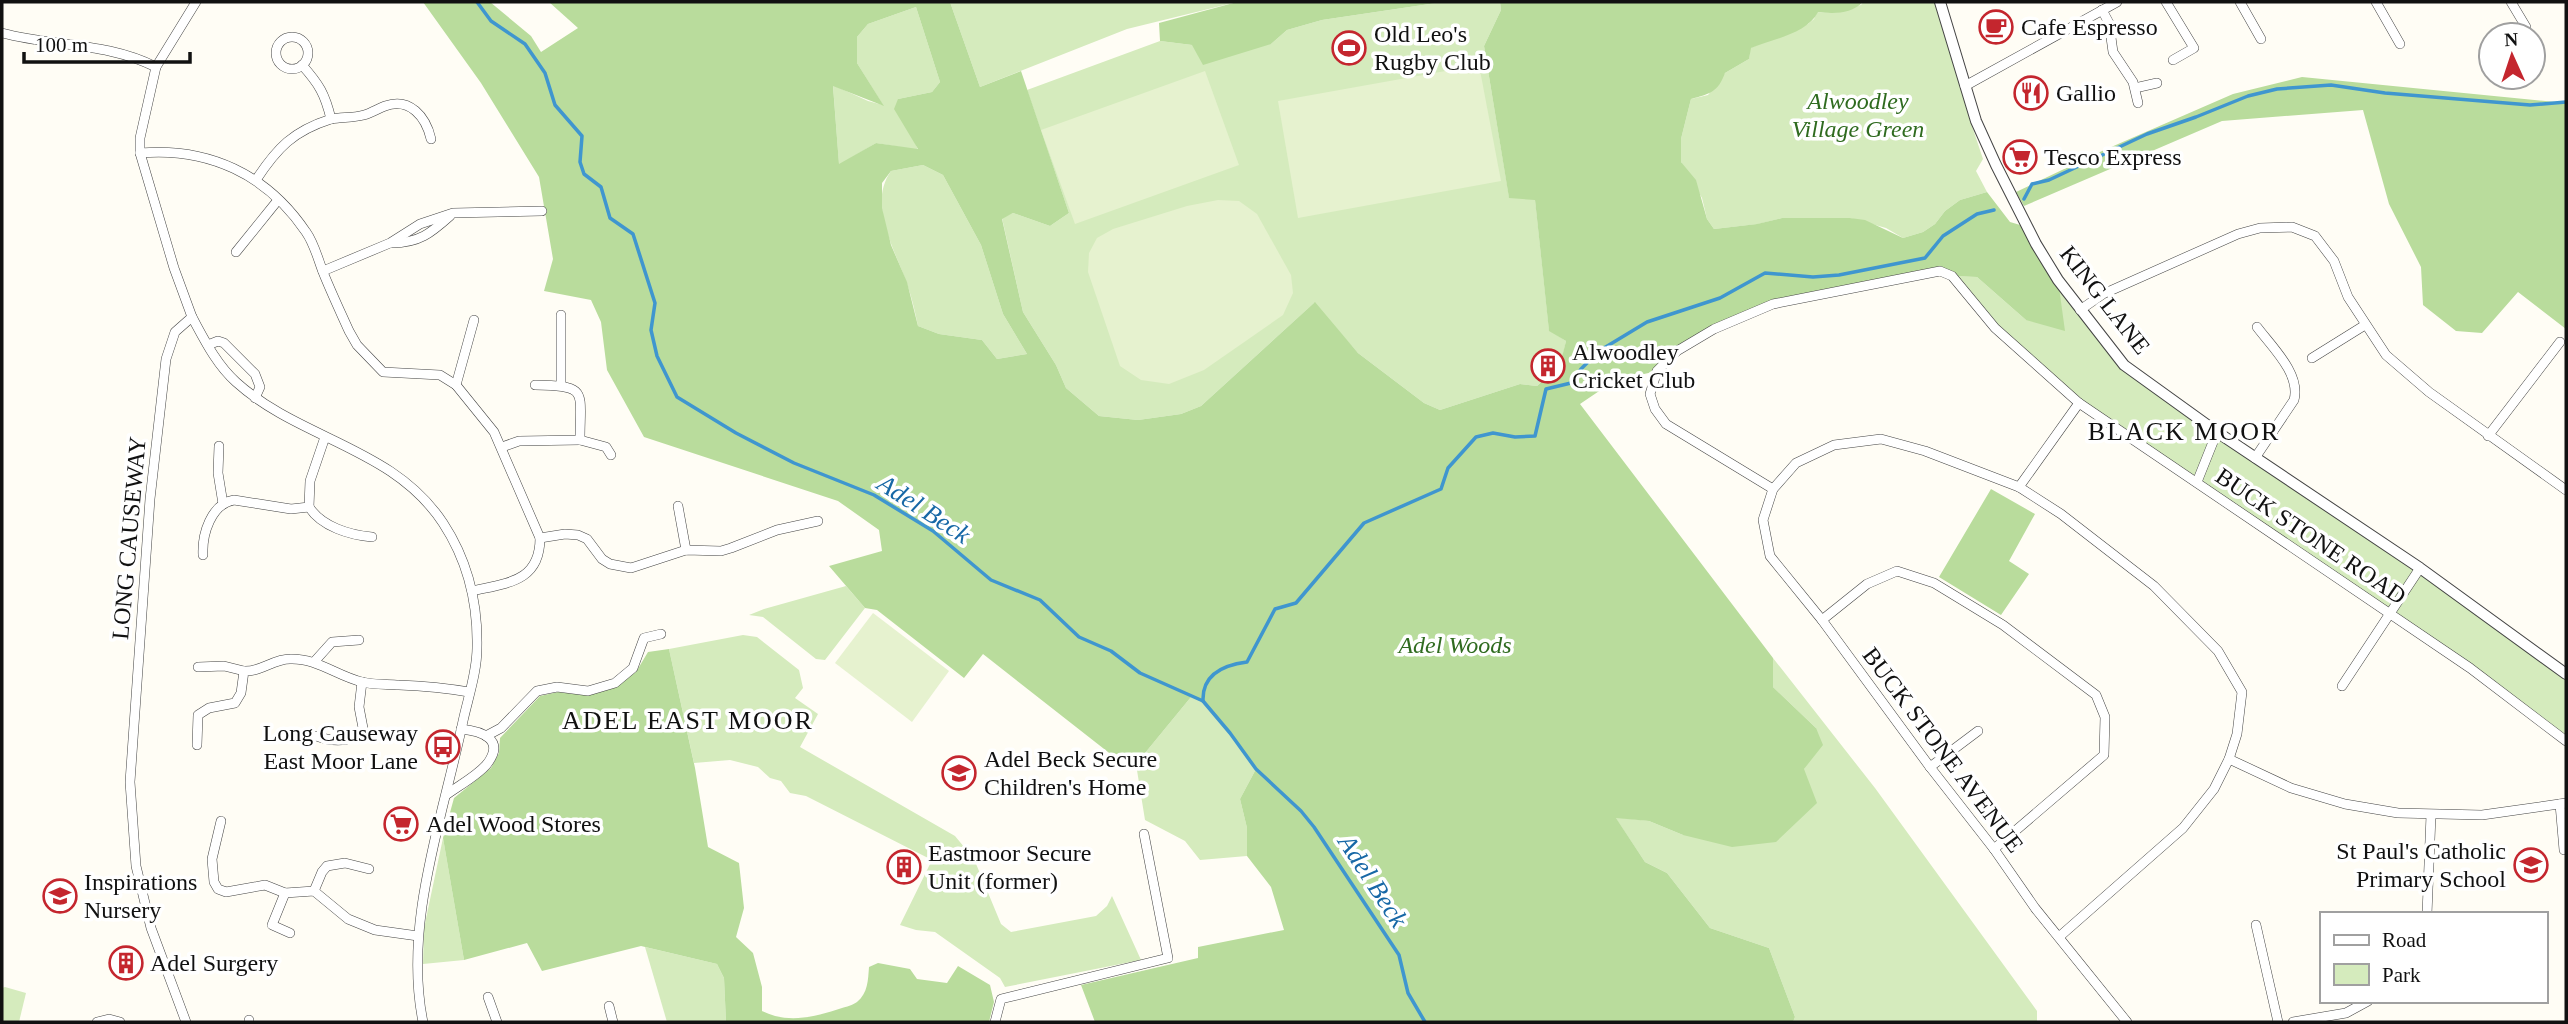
<svg xmlns="http://www.w3.org/2000/svg" width="2568" height="1024" font-family="'Times New Roman',serif">
  <rect width="100%" height="100%" fill="#fffdf5"/>
  <!-- green -->
  <g fill="#d5ebbd">
    <path d="M950,2H1237L1127,29L980,87Z"/>
    <path d="M1443,2H1500L1501,10L1484,46L1509,197L1535,199L1549,330L1566,341L1561,364L1537,386L1520,384L1440,410L1424,403L1358,353L1314,303L1201,406L1181,414L1138,420L1099,416L1066,388L1056,365L1023,312L1002,218L1013,213L1050,226L1069,213L1027,90L1160,41L1192,45L1271,44L1287,30L1322,20Z"/>
    <path d="M1863,2H1936L1969,117L1983,159L1976,171L1987,192L1960,200L1945,211L1935,224L1923,232L1903,238L1886,228L1850,218H1782L1758,224L1714,229L1707,219L1702,198L1681,162V139L1691,99L1708,95L1725,73L1749,59L1750,48L1808,24L1814,19L1817,12L1828,13L1861,5Z"/>
    <path d="M916,7L940,82L932,92L898,99L918,150L876,143L839,165L833,85L868,101L883,105L857,63V37L868,24Z"/>
    <path d="M923,165L943,175L981,245L1003,314L1027,354L997,359L982,340L939,334L918,326C915,312 912,298 907,284C895,249 867,205 891,171Z"/>
    <path d="M1952,276L1977,277L2026,320L2058,280L2124,365L2566,674V741L2470,668L2079,403L1995,328Z"/>
    <path d="M846,586L865,608L825,660L816,659L763,617L749,615L764,609Z"/>
    <path d="M743,635L757,637L799,670L803,688L795,698L818,714L800,747L955,836L974,859L1001,924L1011,932L1096,916L1107,906L1112,896L1141,960L1005,987L1000,978L935,932L916,930L900,925L932,860L806,796L790,793L781,781L770,778L758,767L730,760L694,763L669,649Z"/>
    <path d="M1773,658L1875,788L2037,1011V1022H1793L1795,1017L1769,948L1710,928L1667,873L1645,862L1615,817L1649,821L1683,835L1804,769L1816,728L1773,687Z"/>
    <path d="M1191,697C1219,708 1239,745 1256,769L1240,799L1247,828V856L1200,860L1185,841L1145,820L1136,764Z"/>
    <path d="M443,838L464,960L423,964L424,928Z"/>
    <path d="M645,947L717,964L724,978L726,1022H667Z"/>
    <path d="M5,987L26,993L19,1022H2V988Z"/>
  </g>
  <!-- forest -->
  <g fill="#b9dc9c" fill-rule="evenodd">
    <path d="M423,2H490L531,36L541,52L578,28L549,2H950L980,87L1021,71L1069,213L1050,226L1013,213L1002,219L1023,312L1056,365L1066,388L1099,416L1138,420L1181,414L1201,406L1315,302L1358,353L1424,403L1440,410L1520,384L1537,386L1560,365L1566,341L1549,331L1535,200L1509,198L1484,46L1501,10L1500,2H1863C1851,14 1834,14 1818,12C1807,34 1772,39 1751,48L1749,59L1725,73C1718,92 1710,94 1691,99L1681,139V162L1696,180L1707,219L1714,229L1757,224L1782,218H1850L1865,220L1903,238L1923,232L1935,224L1945,211L1960,200L1987,192L2010,222L2027,227L2058,280L2065,331L2026,320L1977,277L1952,276L1940,271L1773,304L1677,351L1657,371L1614,381L1580,404L1773,658V687L1816,728L1823,745L1804,769L1817,803L1776,842L1732,847L1683,835L1649,821L1616,818L1645,862L1667,873L1710,928L1769,948L1795,1017L1793,1022H1095L1081,985L1198,958V947L1284,930L1271,887L1247,856V828L1240,799L1256,769C1239,745 1219,708 1191,697L1136,764L1122,763L983,654L964,678L877,610L865,608L829,566L882,551L879,530L838,501L644,437L607,370L601,322L591,300L544,291L553,259L539,177L481,83ZM916,7L940,82L932,92L898,99L894,109L918,149L876,143L839,164L833,86L884,106L857,63V37L868,24ZM923,165L943,175L981,245L1003,314L1027,354L997,359L982,340L939,334L918,326L907,282L891,245L882,208V183L891,171Z"/>
    <path d="M1237,2H1443L1322,20L1287,30L1271,44L1203,65L1192,45L1160,41L1159,23Z"/>
    <path d="M2302,77L2566,103V329L2518,292L2482,333L2456,331L2423,305L2421,267L2389,204L2363,110L2222,121L2024,206L2016,192L2102,151L2233,94Z"/>
    <path d="M1991,489L2035,514L2009,561L2029,574L2001,615L1939,577Z"/>
    <path d="M669,649L695,768L708,847L739,863L744,908L736,937L753,953L762,987V1011C788,1024 815,1017 842,1008C846,1007 853,1005 857,1002C868,993 868,980 869,967L878,963L910,969L917,979L947,983L958,966L990,985L994,1002L989,1022H726L724,978L717,964L641,946L542,971L527,943L464,960L443,838L454,798L491,768L499,753L500,738L540,696L558,692L588,695L616,686L636,672L648,652Z"/>
  </g>
  <!-- pitch -->
  <g fill="#e6f2cf">
    <path d="M1479,65L1501,181L1298,218L1278,101Z"/>
    <path d="M1205,71L1239,165L1075,224L1041,130Z"/>
    <path d="M1218,200L1239,201L1257,214L1291,275L1293,293L1283,315L1204,370L1169,384L1141,380L1120,366L1088,272L1089,253L1097,238L1113,229L1187,206Z"/>
    <path d="M873,613L949,671L912,722L835,663Z"/>
  </g>
  <g fill="none" stroke-linecap="round" stroke-linejoin="round">
    <!-- stream -->
    <g stroke="#3f96cf" stroke-width="3.5">
      <path d="M477,2L491,21L525,44L545,73L555,105L582,136L580,162L584,174L601,187L610,218L633,234L655,303L651,330L657,356L677,397L736,433L794,463L874,495L933,531L991,580L1040,600L1079,637L1111,651L1140,673L1203,701L1230,733L1256,769L1301,811L1314,827L1399,955L1408,993L1425,1022"/>
      <path d="M2024,199L2032,184L2049,180L2147,134L2196,117L2248,96L2277,89L2331,85L2385,93L2530,105L2566,102"/>
      <path d="M1203,701C1202,675 1223,665 1247,662L1275,609L1296,603L1364,523L1441,489L1448,468L1476,437L1493,433L1515,437L1535,436L1546,389L1571,383L1581,369L1599,351L1647,322L1720,298L1765,273L1813,277L1839,275L1925,258L1943,236L1977,214L1994,210"/>
    </g>
    <defs>
      <g id="minor">
        <path d="M2166,2L2194,48L2173,60"/>
        <path d="M2240,2L2261,39"/>
        <path d="M2376,2L2400,44"/>
        <path d="M2511,2L2526,27"/>
        <path d="M2102,10L2109,23L2113,52L2133,82L2138,103"/>
        <path d="M2,33C55,47 106,42 156,67"/>
        <circle cx="292" cy="53" r="16"/>
        <path d="M1965,86L2117,2"/>
        <path d="M2135,88L2157,83"/>
        <path d="M331,119C342,117 353,118 364,115C372,113 377,109 385,106C410,97 426,117 431,139"/>
        <path d="M140,153C208,147 267,174 306,232C314,243 318,259 323,272C331,292 340,311 349,331L357,345L383,372L440,375L456,385L494,432L540,538C540,582 507,583 472,591"/>
        <path d="M256,180C277,148 293,131 331,119C325,94 319,84 302,65"/>
        <path d="M392,243C419,243 431,233 450,216"/>
        <path d="M236,252L278,200"/>
        <path d="M323,271L390,243L420,224L453,213L542,211"/>
        <path d="M2080,310L2103,294L2238,234L2260,228L2292,227L2315,236L2334,261L2348,297L2386,355L2429,392L2566,490"/>
        <path d="M192,317C204,339 216,364 236,382C300,440 393,447 443,523C468,561 478,603 477,648C477,672 468,698 463,721C443,817 403,924 423,1022"/>
        <path d="M208,345L218,341L224,343L255,374L260,387L255,398"/>
        <path d="M2312,358L2365,325"/>
        <path d="M456,385L474,320"/>
        <path d="M561,385V315"/>
        <path d="M2488,436L2560,342"/>
        <path d="M580,440L606,447L611,455"/>
        <path d="M219,446L218,473L223,504"/>
        <path d="M502,447L519,441L580,440C580,390 589,386 535,385"/>
        <path d="M2255,458L2294,400C2301,374 2272,347 2257,327"/>
        <path d="M2197,482L2217,432"/>
        <path d="M2019,487L2079,403"/>
        <path d="M1773,489L1666,424L1655,409L1650,394L1657,371L1677,351L1714,329L1773,304L1940,271L1952,276L1995,328L2079,403L2470,668L2566,741"/>
        <path d="M678,506L686,550"/>
        <path d="M309,507C322,527 350,535 372,537"/>
        <path d="M540,538L565,534L578,535L587,539L602,559L610,564L631,568L686,550L721,551L731,548L777,530L818,521"/>
        <path d="M203,555C202,534 211,504 234,500L291,509L309,507L310,481L325,437"/>
        <path d="M1822,620L1867,584L1897,571L1934,583L2003,625L2096,695L2105,717L2104,755L1994,849"/>
        <path d="M314,662L332,642L359,640"/>
        <path d="M198,667L224,666L244,671"/>
        <path d="M2342,686L2420,568"/>
        <path d="M316,736C333,742 351,744 363,728L359,707L362,682"/>
        <path d="M486,736L501,728L537,691L557,687L588,691L615,683L633,668L644,638L661,634"/>
        <path d="M197,745L198,715L209,708L235,703L241,693L244,671C261,672 273,659 290,659C317,658 337,676 362,682C374,685 387,684 399,685C423,686 446,688 469,692"/>
        <path d="M2229,759L2291,788L2345,804L2398,813L2482,815L2566,803"/>
        <path d="M1930,767L1978,731"/>
        <path d="M446,795C458,786 477,776 487,764C506,739 481,731 461,729"/>
        <path d="M2560,804L2564,850"/>
        <path d="M221,821L212,859L214,882L218,889L226,892L265,885L285,893L314,891L348,919L375,930L418,936"/>
        <path d="M314,891L322,872L327,866L345,863L369,869"/>
        <path d="M285,893L272,925L290,933"/>
        <path d="M2427,914L2431,815"/>
        <path d="M2256,925L2278,1022"/>
        <path d="M2059,937L2183,828L2214,789L2229,759L2237,734L2242,692L2218,651L2154,586L2061,514L2019,487L1925,451L1881,439L1834,445L1796,463L1773,489L1763,520L1770,556L1822,620L1930,767L1994,849L2035,908L2127,1022"/>
        <path d="M488,997L497,1022"/>
        <path d="M609,1006L613,1022"/>
        <path d="M249,1020V1022"/>
        <path d="M97,1022L109,1019L120,1022"/>
        <path d="M186,1022L151,928L136,866L130,782L150,499L166,359L175,332L192,317L174,268L140,153V138L156,67L196,2"/>
        <path d="M995,1022L1001,999L1168,958L1144,834"/>
        <path d="M2293,1022L2346,1013L2368,1001"/>
      </g>
      <path id="tertiary" d="M1940,2L1976,121L1996,165L2036,244L2058,280L2124,365L2217,432L2420,568L2566,674"/>
    </defs>
    <!-- minor casing -->
    <use href="#minor" stroke="#444" stroke-width="10"/>
    <!-- tertiary casing -->
    <use href="#tertiary" stroke="#444" stroke-width="12"/>
    <!-- minor -->
    <use href="#minor" stroke="#fff" stroke-width="9"/>
    <!-- tertiary -->
    <use href="#tertiary" stroke="#fff" stroke-width="10"/>
  </g>
  <!-- icons -->
  <defs>
    <symbol id="cafe-ring" viewBox="-11 -11 22 22"><circle r="9.5" fill="#fff" stroke="#c4262e" stroke-width="1.5"/><path d="M-5.5-4.5H6V0H3Q3 3.5 0 3.5H-2.5Q-5.5 3.5-5.5 0ZM3-3.2v2h1.7v-2ZM-6 4.5H4V6H-6Z" fill="#c4262e"/></symbol>
    <symbol id="stadium-ring" viewBox="-11 -11 22 22"><circle r="9.5" fill="#fff" stroke="#c4262e" stroke-width="1.5"/><path d="M0-5a6.5 5 0 1 0 0 10a6.5 5 0 1 0 0-10ZM-3.5-1.8h7v3.6h-7Z" fill="#c4262e"/></symbol>
    <symbol id="restaurant-ring" viewBox="-11 -11 22 22"><circle r="9.5" fill="#fff" stroke="#c4262e" stroke-width="1.5"/><path d="M-5-6h1v4h1v-4h1v4h1v-4h1v5L-1.5 .5V6h-2V.5L-5-1ZM5-6V6H3V1.5H1.5Q1.5-4 5-6Z" fill="#c4262e"/></symbol>
    <symbol id="supermarket-ring" viewBox="-11 -11 22 22"><circle r="9.5" fill="#fff" stroke="#c4262e" stroke-width="1.5"/><path d="M-6-5.5h2.5l.6 2H6L4.5 2H-2.5L-4.4-4H-6ZM-1.5 3.2a1.3 1.3 0 1 0 .1 0ZM3 3.2a1.3 1.3 0 1 0 .1 0Z" fill="#c4262e"/></symbol>
    <symbol id="building-ring" viewBox="-11 -11 22 22"><circle r="9.5" fill="#fff" stroke="#c4262e" stroke-width="1.5"/><path d="M-4-6H4V6H1V3H-1V6H-4ZM-2.5-4.3h1.7v1.8h-1.7ZM.8-4.3h1.7v1.8H.8ZM-2.5-1h1.7V.8h-1.7ZM.8-1h1.7V.8H.8Z" fill="#c4262e"/></symbol>
    <symbol id="bus-ring" viewBox="-11 -11 22 22"><circle r="9.5" fill="#fff" stroke="#c4262e" stroke-width="1.5"/><path d="M-5-6H5V4H4V6H2V4H-2V6H-4V4H-5ZM-3.5-4V0h7V-4ZM-3.5 1.2v1.5H-2V1.2ZM2 1.2v1.5H3.5V1.2Z" fill="#c4262e"/></symbol>
    <symbol id="school-ring" viewBox="-11 -11 22 22"><circle r="9.5" fill="#fff" stroke="#c4262e" stroke-width="1.5"/><path d="M0-5L7-2L0 1L-7-2ZM-4 1L0 2.5L4 1V4Q0 6-4 4Z" fill="#c4262e"/></symbol>
  </defs>
  <g fill-rule="evenodd">
    <use href="#cafe-ring" x="1977" y="8" width="38" height="38"/>
    <use href="#stadium-ring" x="1330" y="29" width="38" height="38"/>
    <use href="#restaurant-ring" x="2012" y="74" width="38" height="38"/>
    <use href="#supermarket-ring" x="2001" y="138" width="38" height="38"/>
    <use href="#building-ring" x="1529" y="347" width="38" height="38"/>
    <use href="#bus-ring" x="424" y="728" width="38" height="38"/>
    <use href="#school-ring" x="940" y="754" width="38" height="38"/>
    <use href="#supermarket-ring" x="382" y="805" width="38" height="38"/>
    <use href="#school-ring" x="2512" y="846" width="38" height="38"/>
    <use href="#building-ring" x="885" y="848" width="38" height="38"/>
    <use href="#school-ring" x="41" y="877" width="38" height="38"/>
    <use href="#building-ring" x="107" y="944" width="38" height="38"/>
  </g>
  <g text-anchor="middle" dominant-baseline="central" stroke-width="7" stroke-linejoin="round" paint-order="stroke">
    <!-- poi labels -->
    <g font-size="24" fill="#111" stroke="#fff" text-anchor="start">
      <text x="2021" y="27">Cafe Espresso</text>
      <text x="1374" y="34">Old Leo's<tspan x="1374" dy="28">Rugby Club</tspan></text>
      <text x="2056" y="93">Gallio</text>
      <text x="2044" y="157">Tesco Express</text>
      <text x="1572" y="352">Alwoodley<tspan x="1572" dy="28">Cricket Club</tspan></text>
      <text x="418" y="733" text-anchor="end">Long Causeway<tspan x="418" dy="28">East Moor Lane</tspan></text>
      <text x="984" y="759">Adel Beck Secure<tspan x="984" dy="28">Children's Home</tspan></text>
      <text x="426" y="824">Adel Wood Stores</text>
      <text x="2506" y="851" text-anchor="end">St Paul's Catholic<tspan x="2506" dy="28">Primary School</tspan></text>
      <text x="928" y="853">Eastmoor Secure<tspan x="928" dy="28">Unit (former)</tspan></text>
      <text x="84" y="882">Inspirations<tspan x="84" dy="28">Nursery</tspan></text>
      <text x="150" y="963">Adel Surgery</text>
    </g>
    <!-- park labels -->
    <g font-size="24" font-style="italic" fill="#2f6b1f" stroke="#fff">
      <text x="1858" y="101">Alwoodley<tspan x="1858" dy="28">Village Green</tspan></text>
      <text x="1455" y="645">Adel Woods</text>
    </g>
    <!-- street labels -->
    <g font-size="24" fill="#111" stroke="#fff">
      <text transform="translate(2105 300) rotate(52)">KING LANE</text>
      <text transform="translate(2311 536) rotate(34)">BUCK STONE ROAD</text>
      <text transform="translate(129 538) rotate(-85)">LONG CAUSEWAY</text>
      <text transform="translate(1943 750) rotate(53)">BUCK STONE AVENUE</text>
    </g>
    <!-- neighbourhood labels -->
    <g font-size="26" letter-spacing="2" fill="#111" stroke="#fff">
      <text x="2184" y="431">BLACK MOOR</text>
      <text x="688" y="720">ADEL EAST MOOR</text>
    </g>
    <!-- water labels -->
    <g font-size="26" font-style="italic" fill="#1768a6" stroke="#fff">
      <text transform="translate(924 509) rotate(33)">Adel Beck</text>
      <text transform="translate(1373 881) rotate(57)">Adel Beck</text>
    </g>
  </g>
  <!-- border -->
  <rect width="2568" height="1024" fill="none" stroke="#111111" stroke-width="7"/>
  <!-- legend -->
  <rect x="2320" y="912" width="228" height="91" fill="#ffffff" stroke="#a0a0a0" stroke-width="2"/>
  <rect x="2334" y="935" width="35" height="10" fill="#ffffff" stroke="#a0a0a0" stroke-width="2"/>
  <text x="2382" y="947" font-size="21" fill="#111111">Road</text>
  <rect x="2334" y="964" width="35" height="21" fill="#d5ebbd" stroke="#a0a0a0" stroke-width="2"/>
  <text x="2382" y="982" font-size="21" fill="#111111">Park</text>
  <!-- north arrow -->
  <g transform="translate(2512 56) rotate(357)"><circle r="33" fill="#ffffff" stroke="#a0a0a0" stroke-width="2"/>
  <path d="M0-5L12 26L0 18L-12 26Z" fill="#c4262e"/>
  <text y="-10" font-size="19" font-weight="bold" text-anchor="middle" fill="#111111">N</text>
  </g>
  <!-- scale -->
  <path d="M24 52v10h166v-10" fill="none" stroke="#111111" stroke-width="3.5"/>
  <text x="35" y="52" font-size="21" fill="#111111" stroke="#ffffff" stroke-width="5" paint-order="stroke">100 m</text>
</svg>
